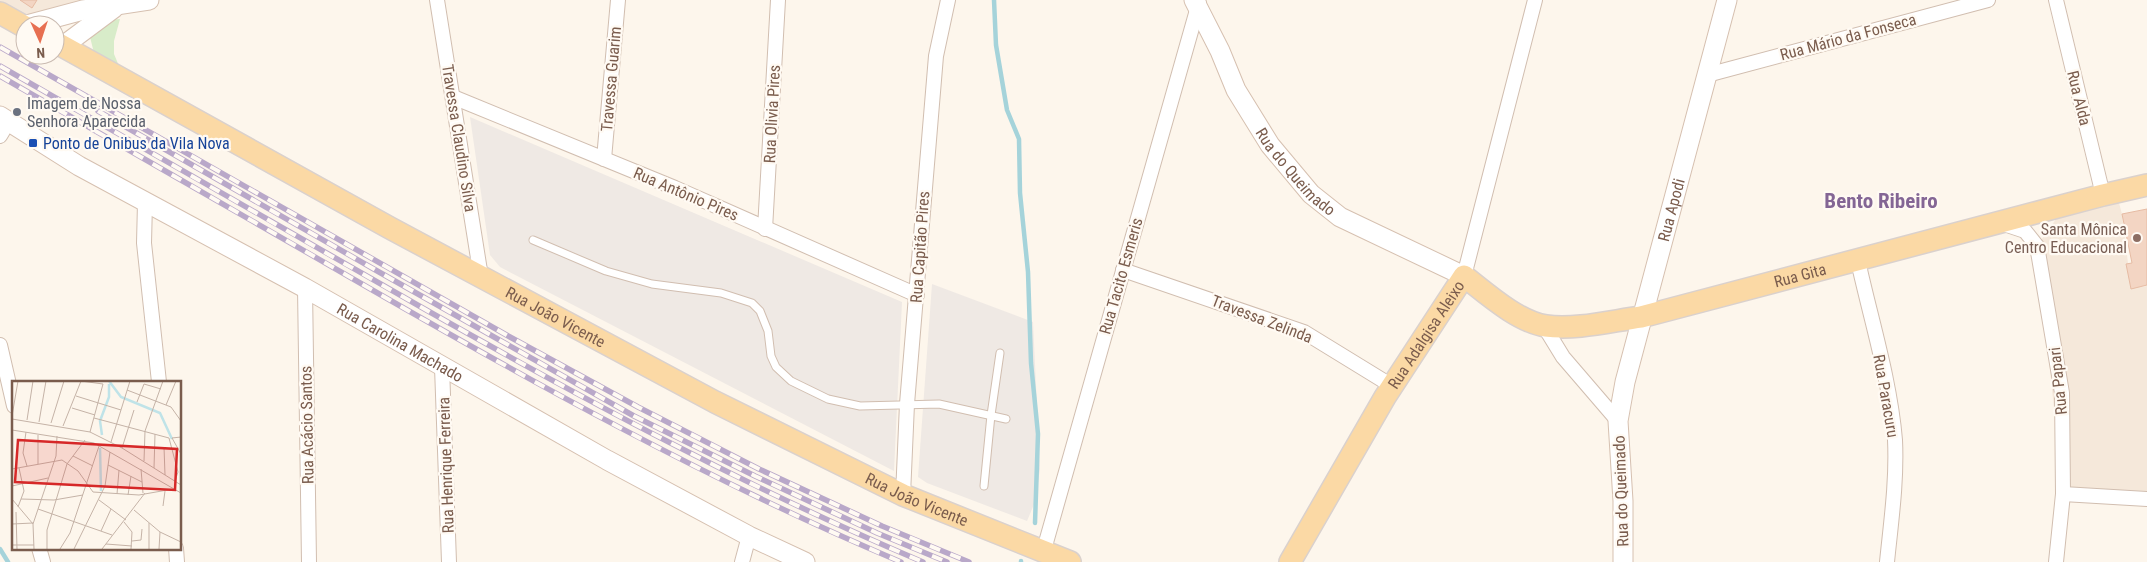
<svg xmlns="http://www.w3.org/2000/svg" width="2147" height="562" font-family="'Roboto Condensed',sans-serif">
  <rect width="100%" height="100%" fill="#fdf6ec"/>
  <!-- residential -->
  <g fill="#f5e8da">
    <path d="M0,0H150L29,25L0,6Z"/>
    <path d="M2116,192L2122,214L2131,288L2147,286V500L2063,494L2037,246L2066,205Z"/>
  </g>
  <!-- industrial -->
  <g fill="#efe9e4">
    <path d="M470,117L902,302L894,471L500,267L490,255Z"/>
    <path d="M932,284L1033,322L1040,469L1035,502L1027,521L927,483L918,477Z"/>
  </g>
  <!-- green -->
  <path fill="#d8ecc9" d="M120,19L114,41V54L119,66L94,53L90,37L108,20Z"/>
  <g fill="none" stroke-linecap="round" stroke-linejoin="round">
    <!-- stream -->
    <g stroke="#a5d3da" stroke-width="4.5">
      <path d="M994,0L996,45L1007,110L1019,139L1020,193L1028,272L1031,363L1038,434L1035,523"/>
      <path d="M0,549L8,562"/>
      <path d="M1021,562V561"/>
    </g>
  </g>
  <!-- building -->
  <g fill="#f3d5c3" stroke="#e6bba3">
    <path d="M20,0H37L32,8Z"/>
    <path d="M2147,209V285L2131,289L2126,264L2132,263L2122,214Z"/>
  </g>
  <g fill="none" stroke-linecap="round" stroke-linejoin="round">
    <defs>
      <g id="lane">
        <path d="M533,240L606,271L652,284L721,293L752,303L760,311L768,331L771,356L776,367L791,381L828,399L860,406L939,404L1006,419"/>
        <path d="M984,486L991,415L1000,353"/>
      </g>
      <g id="street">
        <path d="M437,0L481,277"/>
        <path d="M2056,0L2103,195"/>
        <path d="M1707,75L1988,0"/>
        <path d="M453,97L675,188L917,295"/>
        <path d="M0,136L9,121"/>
        <path d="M604,159L618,0"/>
        <path d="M145,203L144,243L159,382"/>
        <path d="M2001,223L2025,231L2037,246L2062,393L2063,494L2056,562"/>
        <path d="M765,229L778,0"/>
        <path d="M1858,261C1871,320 1890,380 1895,440C1897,481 1891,522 1887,562"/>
        <path d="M1123,270L1304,332L1392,386"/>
        <path d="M1464,276L1535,0"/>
        <path d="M305,288L309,562"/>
        <path d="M1544,326L1563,357L1618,421"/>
        <path d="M0,345L14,406"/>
        <path d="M442,367L449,562"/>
        <path d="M2063,494L2147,499"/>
        <path d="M903,495L907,404L936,56L948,0"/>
        <path d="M39,548L43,562"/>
        <path d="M176,548L177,562"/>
        <path d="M1043,553L1199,3"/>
        <path d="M742,562L749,536"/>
      </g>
      <g id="secondary">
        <path id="s1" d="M1194,0L1220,51L1236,90L1270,145L1311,194L1340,217L1464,276"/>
        <path d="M27,25L83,10L149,0"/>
        <path d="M63,46L114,8"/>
        <path id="s2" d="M0,116L79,166L305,288L607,460L749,536L805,562"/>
        <path id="s3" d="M1623,562V501L1618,421L1625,382L1727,0"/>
      </g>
      <g id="primary">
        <path d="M0,13L25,27"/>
        <path id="s4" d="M55,42L390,228L715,402L903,495L1070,562"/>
        <path id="s5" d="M1290,562L1385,397L1464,276C1486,293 1518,322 1546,326C1576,330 1611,321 1641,317L2103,195L2147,185"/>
      </g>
    </defs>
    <!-- lane casing -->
    <use href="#lane" stroke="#d1beb0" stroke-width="9"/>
    <!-- street casing -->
    <use href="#street" stroke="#d1beb0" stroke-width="16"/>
    <!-- secondary casing -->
    <use href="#secondary" stroke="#d6c0b0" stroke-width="21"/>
    <!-- primary casing -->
    <use href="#primary" stroke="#dad1cd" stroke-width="24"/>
    <!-- lane -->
    <use href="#lane" stroke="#fff" stroke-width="7"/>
    <!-- street -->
    <use href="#street" stroke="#fff" stroke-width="14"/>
    <!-- secondary -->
    <use href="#secondary" stroke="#fff" stroke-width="19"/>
    <!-- primary -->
    <use href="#primary" stroke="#fbd9a5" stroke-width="21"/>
    <defs>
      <g id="rail">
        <path d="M0,47L510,337L638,407L759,469L882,526L969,562"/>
        <path d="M0,66C140,146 280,227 421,307C585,400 750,489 923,562"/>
        <path d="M0,76C116,143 232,209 348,276C528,380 709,481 901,562"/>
        <path d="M98,111L379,272L634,416L755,476L877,533L947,562"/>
      </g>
    </defs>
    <!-- rail casing -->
    <use href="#rail" stroke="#b9a8c9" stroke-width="5.5"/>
    <!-- rail -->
    <use href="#rail" stroke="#fffaf3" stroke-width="4" stroke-dasharray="11" stroke-linecap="butt"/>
  </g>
  <!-- markers -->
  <circle fill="#6b7280" stroke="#fffaf3" stroke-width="2" cx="17" cy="112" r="5"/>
  <rect fill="#1a4fb4" stroke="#fffaf3" stroke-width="2" x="28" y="138" width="10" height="10" rx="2.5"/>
  <circle fill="#8d6e63" stroke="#fffaf3" stroke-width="2" cx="2137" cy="238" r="5"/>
  <g text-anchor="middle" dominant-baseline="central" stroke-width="4.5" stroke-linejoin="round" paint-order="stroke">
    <!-- street labels -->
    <g font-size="16" fill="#7a5c4d" stroke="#fffaf3">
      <text transform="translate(1848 37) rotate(-15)">Rua Mário da Fonseca</text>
      <text transform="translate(611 79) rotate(-85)">Travessa Guarim</text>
      <text transform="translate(2079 98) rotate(76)">Rua Alda</text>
      <text transform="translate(772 114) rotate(-87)">Rua Olivia Pires</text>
      <text transform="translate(459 138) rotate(81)">Travessa Claudino Silva</text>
      <text stroke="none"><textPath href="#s1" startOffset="201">Rua do Queimado</textPath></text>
      <text transform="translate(686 194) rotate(23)">Rua Antônio Pires</text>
      <text stroke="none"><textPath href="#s3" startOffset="359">Rua Apodi</textPath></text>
      <text transform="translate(920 247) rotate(-86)">Rua Capitão Pires</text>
      <text transform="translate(1121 276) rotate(-74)">Rua Tacito Esmeris</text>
      <text stroke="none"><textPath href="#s5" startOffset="692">Rua Gita</textPath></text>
      <text stroke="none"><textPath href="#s4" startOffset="571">Rua João Vicente</textPath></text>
      <text transform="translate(1262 319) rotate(21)">Travessa Zelinda</text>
      <text stroke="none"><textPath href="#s5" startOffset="265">Rua Adalgisa Aleixo</textPath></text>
      <text stroke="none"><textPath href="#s2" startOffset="460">Rua Carolina Machado</textPath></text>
      <text transform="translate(2058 381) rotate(-96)">Rua Papari</text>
      <text transform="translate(1886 396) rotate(80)">Rua Paracuru</text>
      <text transform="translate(307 425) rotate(-91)">Rua Acácio Santos</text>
      <text transform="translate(446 465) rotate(-92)">Rua Henrique Ferreira</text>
      <text transform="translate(1621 491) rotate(-92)">Rua do Queimado</text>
      <text stroke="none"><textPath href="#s4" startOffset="976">Rua João Vicente</textPath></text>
    </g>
    <!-- worship labels -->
    <g font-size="16" fill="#5b616d" stroke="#fffaf3" text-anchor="start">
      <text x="27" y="103">Imagem de Nossa<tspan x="27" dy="18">Senhora Aparecida</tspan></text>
    </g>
    <!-- transit labels -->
    <g font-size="16" fill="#164399" stroke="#fffaf3" text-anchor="start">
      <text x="43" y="143">Ponto de Onibus da Vila Nova</text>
    </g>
    <!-- education labels -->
    <g font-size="16" fill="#785e54" stroke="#fffaf3" text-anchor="end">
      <text x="2127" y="229">Santa Mônica<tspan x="2127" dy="18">Centro Educacional</tspan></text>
    </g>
    <!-- district labels -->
    <g font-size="21" font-weight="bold" fill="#846695" stroke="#fffaf3">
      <text x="1881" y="201">Bento Ribeiro</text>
    </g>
  </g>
  <!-- overview -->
  <g transform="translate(12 381)">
    <rect width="169" height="169" fill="#fdf6ec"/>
    <path fill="none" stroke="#bfe3e8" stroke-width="2.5" d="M97,0L109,16L148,32L160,58M90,54L88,40L97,16V3M88,67L89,110"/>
    <path fill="none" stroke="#c5b3a7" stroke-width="1" d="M69,0L91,3L78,51M115,9L159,26L169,40M64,15L109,29M125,21L132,3L149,8M154,24L164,0M60,27L83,34M0,35L6,0M82,37L157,57L166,91L163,100M0,38L78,51L110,67L169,104M15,39L21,0M27,41L34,0M39,42L52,0M51,45L69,0M0,49L82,62L169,112M14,51L11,72L15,85M169,56L160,57L169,73M99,61L118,0M152,66L153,94M110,67L122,29M61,75L81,85M132,80L133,50L151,0M26,83V54M55,83L73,59M96,84L130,101M142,87L143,53M0,88L50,79L66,90L81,111L127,114L161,108M129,88L131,112M0,105L36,97M105,113L107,89M116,114L119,95M0,118L21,143M9,118L42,119L71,114M87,119L114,139M151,125L153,110M6,126L12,110L7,87M26,128L100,154M122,129L148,151L169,161M4,131L5,168M112,141L120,151L119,168M137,142V168M0,143L21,142M89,150L99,128M120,160L129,159L130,148M94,163L120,165M0,164H22M22,168L21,143L44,75L45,55M35,168V149L55,83M48,168L58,152L87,65M62,168L93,105L98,71M90,168L133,112M147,168L148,151"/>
    <path fill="#d62828" fill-opacity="0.15" stroke="#d62828" stroke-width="2.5" d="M6,59L165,68L163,109L3,101Z"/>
    <rect width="169" height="169" fill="none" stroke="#7a5c4d" stroke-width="2.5"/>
  </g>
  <!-- north arrow -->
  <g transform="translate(40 40) rotate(177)"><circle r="24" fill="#fffaf3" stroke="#cabbb1"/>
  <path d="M0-4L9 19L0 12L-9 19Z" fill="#e76f51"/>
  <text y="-8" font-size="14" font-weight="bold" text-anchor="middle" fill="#7a5c4d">N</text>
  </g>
</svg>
